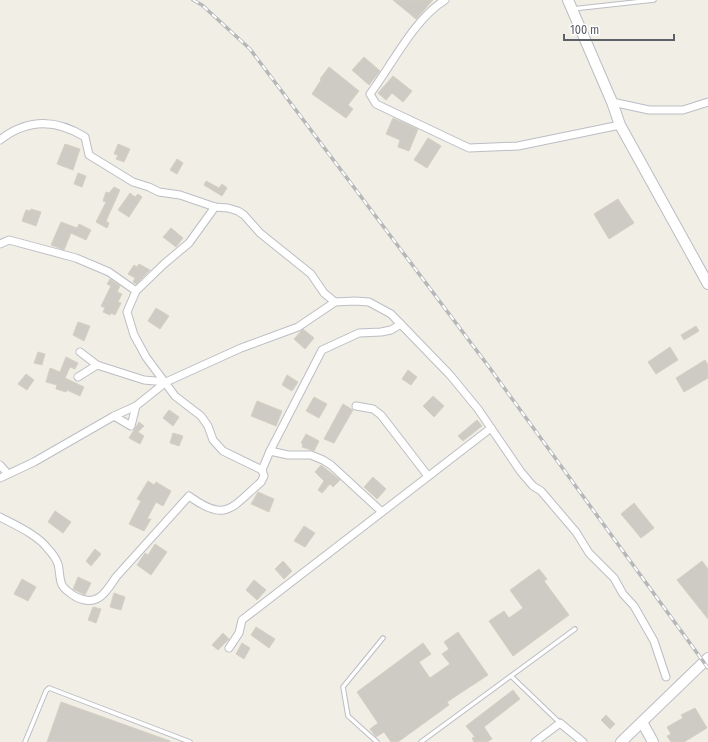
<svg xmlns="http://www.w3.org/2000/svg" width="708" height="742" font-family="'Fira Sans Condensed',sans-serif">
  <rect width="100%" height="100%" fill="#f0eee5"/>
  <!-- building -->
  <g fill="#cdcbc4" stroke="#d6d0c2">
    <path d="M393,0H433L416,19Z"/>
    <path d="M364,57L380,71L369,85L352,70Z"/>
    <path d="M329,67L359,91L348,105L353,109L346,118L312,94L321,80L320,79Z"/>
    <path d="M393,76L412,91L403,102L392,93L386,100L378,93Z"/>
    <path d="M393,118L418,129L409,151L398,147L400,140L386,134Z"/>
    <path d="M428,138L441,146L427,168L414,160Z"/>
    <path d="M65,144L80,149L73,170L57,164Z"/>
    <path d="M118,144L130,149L124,162L116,159L118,155L114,154Z"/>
    <path d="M177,159L183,163L177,174L170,170Z"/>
    <path d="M78,173L86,176L82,187L74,184Z"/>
    <path d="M206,181L219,188L222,184L227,188L222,196L204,185Z"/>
    <path d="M114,187L120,190L106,221L109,223L107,228L96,222L106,202L103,201L106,192L109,193Z"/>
    <path d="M130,193L135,197L138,194L142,197L129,217L118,210Z"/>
    <path d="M618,199L634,223L609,239L594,214Z"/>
    <path d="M31,209L41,212L36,226L22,221L26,210L30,211Z"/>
    <path d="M61,222L77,228L79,224L91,230L86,240L71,233L64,250L51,245Z"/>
    <path d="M171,228L183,238L176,247L163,237Z"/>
    <path d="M139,264L150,270L136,284L133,282L135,278L128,274L134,265L137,267Z"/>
    <path d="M110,279L120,286L117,292L122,294L118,302L121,303L115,315L111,313L110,315L103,312L105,308L101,306L111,286L107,284Z"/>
    <path d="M156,308L169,316L160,329L148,321Z"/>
    <path d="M78,322L90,326L84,341L73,335Z"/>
    <path d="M696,326L699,331L684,340L681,335Z"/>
    <path d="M303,329L314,338L305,349L294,339Z"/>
    <path d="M670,347L678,360L656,374L648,362Z"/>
    <path d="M38,352L45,354L42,365L34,363Z"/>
    <path d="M66,357L78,363L75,369L70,367L65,378L84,387L80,396L67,390L66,392L56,389L57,385L46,382L50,368L60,372Z"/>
    <path d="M705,360L708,365V378L684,392L676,378Z"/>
    <path d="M408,370L417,377L411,385L402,379Z"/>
    <path d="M26,374L34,380L27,390L18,384Z"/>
    <path d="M287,375L298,382L292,391L282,385Z"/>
    <path d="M433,396L444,406L434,417L423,406Z"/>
    <path d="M314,397L327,404L319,418L306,411Z"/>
    <path d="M257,401L282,411L276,426L251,416Z"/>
    <path d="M343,404L353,410L334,443L324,439Z"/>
    <path d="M169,410L179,417L173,426L163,418Z"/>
    <path d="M477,420L482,426L463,441L458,436Z"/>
    <path d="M139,422L144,426L138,432L144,436L140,444L129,438Z"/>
    <path d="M173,433L183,436L179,446L170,443Z"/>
    <path d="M306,434L319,441L314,451L302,447L303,444L301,443Z"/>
    <path d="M321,465L340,480L333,487L330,484L322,493L318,490L324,481L315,472Z"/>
    <path d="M373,477L386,489L377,499L364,487Z"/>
    <path d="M148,481L154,485L156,482L171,491L163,506L156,502L147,519H151L144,531L129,524L141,501L137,499Z"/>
    <path d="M258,492L274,499L269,512L251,504Z"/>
    <path d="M634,503L654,528L641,538L621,514Z"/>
    <path d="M55,511L71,522L63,533L48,522Z"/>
    <path d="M304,526L315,533L305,547L294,541Z"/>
    <path d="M155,544L167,552L151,575L137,565L145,553L148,555Z"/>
    <path d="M95,549L101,554L91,566L86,561Z"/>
    <path d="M283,561L292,571L284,579L275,569Z"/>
    <path d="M702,561L708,569V619L677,580Z"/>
    <path d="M539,569L547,579L544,581L569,615L513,656L489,621L504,611L509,618L523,608L510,590Z"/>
    <path d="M78,577L91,583L85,595L73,589Z"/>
    <path d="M22,579L36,587L28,601L14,594Z"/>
    <path d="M254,580L266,590L257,600L246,590Z"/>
    <path d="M114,593L125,597L121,610L110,607Z"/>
    <path d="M93,607L101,609L96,623L88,620Z"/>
    <path d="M256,627L275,639L269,648L251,635Z"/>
    <path d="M458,632L488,675L447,702L449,705L398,742H391L384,732L376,737L370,729L378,723L357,692L423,643L431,654L419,662L430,678L450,664L442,654L449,649L444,642Z"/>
    <path d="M223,633L229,639L218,650L212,645Z"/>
    <path d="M242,643L250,648L244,659L236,654Z"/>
    <path d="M513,690L520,699L484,727L492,739L487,742H474L472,738L475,737L466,726Z"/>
    <path d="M61,702L170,741V742H47Z"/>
    <path d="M695,708L707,728L684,742H671L667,736L671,734L667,727L683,718L681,715Z"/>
    <path d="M606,715L615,724L610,729L601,720Z"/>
  </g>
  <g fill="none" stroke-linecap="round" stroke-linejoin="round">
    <defs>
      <g id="lane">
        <path d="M572,9L654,0"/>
        <path d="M511,676L560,723"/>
        <path d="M25,742L46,691L49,688L190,742"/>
        <path d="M377,742L348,716L343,687L383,638"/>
        <path d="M421,742L575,629"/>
      </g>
      <g id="street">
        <path d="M445,0C414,19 392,65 370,94L376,104L469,148L518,146L620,125"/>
        <path d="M612,102L649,110H683L708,102"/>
        <path d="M0,140C28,118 56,119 85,137L89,155L133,182L149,187L159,192L180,195L215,207L228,208L238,211L244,215L260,233L311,274L324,293L335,302"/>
        <path d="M0,244L9,240L76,258L109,272L136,291"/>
        <path d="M80,352L97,365"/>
        <path d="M78,377L97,365L144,380L166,382"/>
        <path d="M356,406L373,409L381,415L428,476"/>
        <path d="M114,416L131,426L136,406"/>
        <path d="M270,451L322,350L359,333L381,332L391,330L401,324"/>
        <path d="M0,465L8,474"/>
        <path d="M262,470L270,451L288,455H311L323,460L331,465L382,512"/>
        <path d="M0,478L34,462L114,416L136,406L166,382L241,348L298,327L335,302L355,301L369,302L391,314L450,375L478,409L521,472L533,486L541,491L576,532L589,553L614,578L623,594L634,606L654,641L666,677"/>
        <path d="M0,517C15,525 38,535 48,549C52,553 56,559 58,564C60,571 59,578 62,585C65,590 71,594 76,597C97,607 105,594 116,577L189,496C226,523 231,508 261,482L264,476L262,470L223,451L213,440L208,426L201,416L175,396L146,357L134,335L127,312L136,291L164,264L189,243L215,207"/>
        <path d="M229,648L239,633L242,620L491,428"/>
        <path d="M535,742L560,723L583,742"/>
      </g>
      <g id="secondary">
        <path d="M568,0L612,102L620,125L708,284"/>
        <path d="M642,722L653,742"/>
        <path d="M621,742L708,658"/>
      </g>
    </defs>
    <!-- lane casing -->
    <use href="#lane" stroke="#bcbec5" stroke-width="5.5"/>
    <!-- street casing -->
    <use href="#street" stroke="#bcbec5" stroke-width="9"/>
    <!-- secondary casing -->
    <use href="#secondary" stroke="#babdc4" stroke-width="12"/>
    <!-- lane -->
    <use href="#lane" stroke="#fff" stroke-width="3.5"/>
    <!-- street -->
    <use href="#street" stroke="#fff" stroke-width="7"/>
    <!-- secondary -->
    <use href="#secondary" stroke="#fff" stroke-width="10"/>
    <defs>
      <path id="rail" d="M193,0L202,5L250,49L489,367L708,668"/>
    </defs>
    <!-- rail casing -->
    <use href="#rail" stroke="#b6b7b8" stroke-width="3.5"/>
    <!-- rail -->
    <use href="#rail" stroke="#fff" stroke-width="2" stroke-dasharray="6" stroke-linecap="butt"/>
  </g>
  <!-- scale -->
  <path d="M564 34v6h110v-6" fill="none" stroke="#5c6067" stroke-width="2"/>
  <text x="570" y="34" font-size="12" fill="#5c6067" stroke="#ffffff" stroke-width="3" paint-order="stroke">100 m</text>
</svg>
